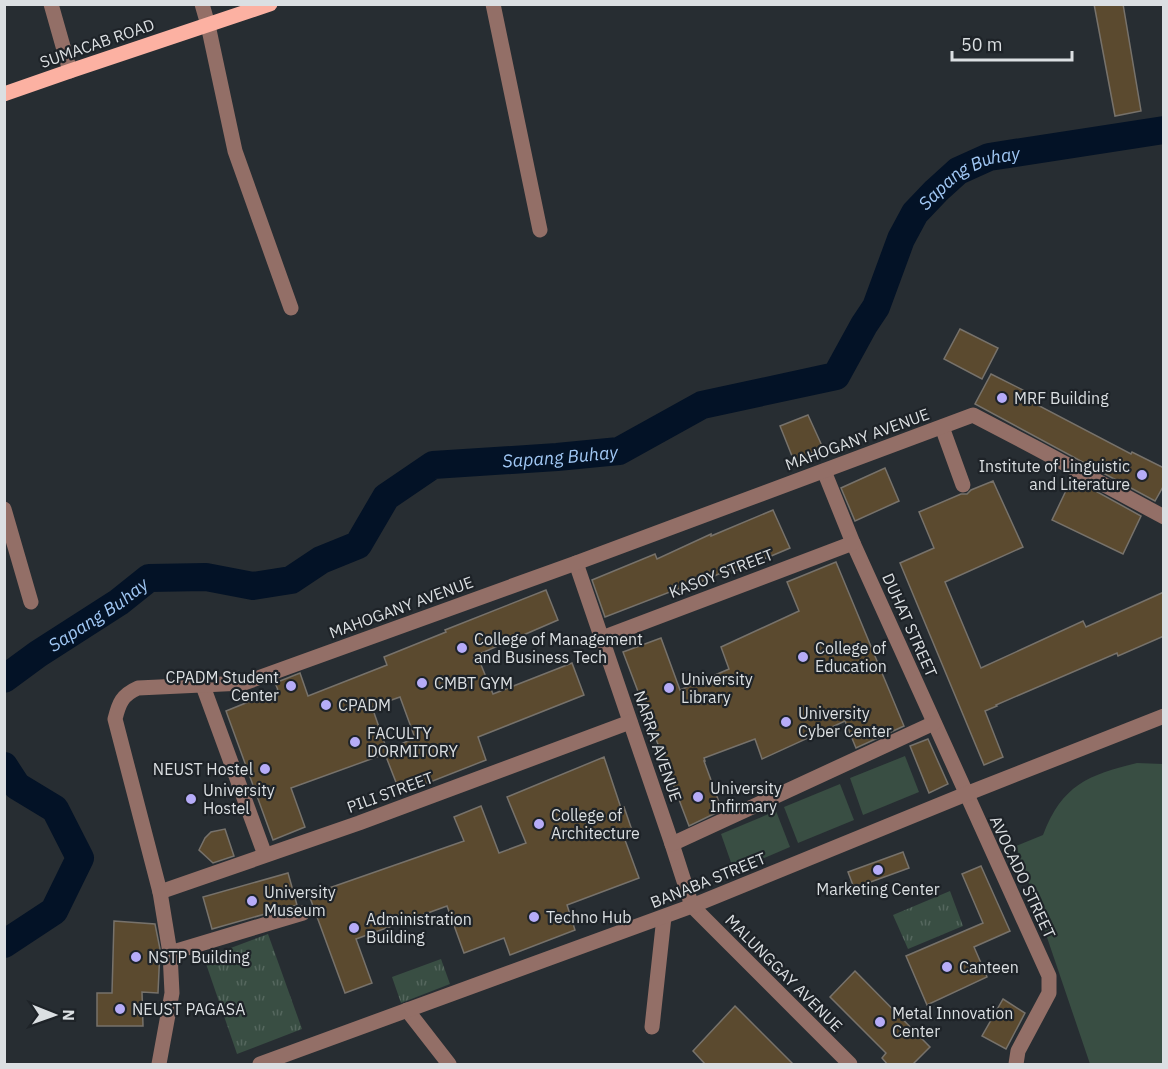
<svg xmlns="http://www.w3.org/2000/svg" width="1168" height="1069" font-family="'IBM Plex Sans',sans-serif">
  <defs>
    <pattern id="park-tufts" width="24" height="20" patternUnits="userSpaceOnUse" patternTransform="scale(1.5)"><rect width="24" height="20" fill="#394e43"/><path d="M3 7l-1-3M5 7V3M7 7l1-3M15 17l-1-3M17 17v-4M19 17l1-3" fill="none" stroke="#55675e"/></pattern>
  </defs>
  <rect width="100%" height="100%" fill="#272d32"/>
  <!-- park -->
  <g fill="url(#park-tufts)">
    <path d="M950,891L963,926L908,949L893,915Z"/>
    <path d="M268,934L302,1029L237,1054L204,958Z"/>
    <path d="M441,959L450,984L401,1003L392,977Z"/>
  </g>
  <!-- garden -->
  <g fill="#394e43">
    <path d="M905,756L919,792L863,815L850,778Z"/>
    <path d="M1137,763L1163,764V1064H1090L1016,846L1043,835C1062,785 1088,775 1137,763Z"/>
    <path d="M840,784L854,820L798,843L784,807Z"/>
    <path d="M776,811L790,847L734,871L721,834Z"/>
  </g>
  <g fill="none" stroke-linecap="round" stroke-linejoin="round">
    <!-- river -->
    <g stroke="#031226" stroke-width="28">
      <path id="s1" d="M4,679L38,654L119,602L149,578L206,577L253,586L291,580L321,560L358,545L386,497L433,465L557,457L619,451L702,405L836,376L864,325L876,307L901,239L915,213L936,191L958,171L989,157L1164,130"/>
      <path d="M4,766L17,786L55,809L80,858L54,911L4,944"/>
    </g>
  </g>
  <!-- building -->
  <g fill="#5b4a2f" stroke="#77726b" stroke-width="1.5" fill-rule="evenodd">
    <path d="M1094,4H1123L1141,111L1115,116Z"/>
    <path d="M960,329L998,348L982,379L944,359Z"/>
    <path d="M991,374L1029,393L1026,399L1131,454L1132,452L1164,468V485L1155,501L975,404Z"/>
    <path d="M808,415L823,448L794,461L780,426Z"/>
    <path d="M885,468L899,501L855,521L841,488Z"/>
    <path d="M1072,478L1141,516L1123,554L1052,520Z"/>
    <path d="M993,481L1023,547L945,582L981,668L1083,621L1086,627L1164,592V636L1118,656L1117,653L996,705L997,706L985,711L1003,757L984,765L900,563L934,548L919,512L961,494H967L971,490Z"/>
    <path d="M773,510L790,548L731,573L730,569L680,591V588L605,617L592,580L655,554L657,559L711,534V536Z"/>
    <path d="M836,562L904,726L856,748L845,721L762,759L755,739L704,758L705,761H704L722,810L689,826L623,652L661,638L680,690L729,669L721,647L799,611L787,582Z"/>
    <path d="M546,590L558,620L477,655L493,694L572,663L584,695L478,737L486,760L420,786L419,783L399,790L385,754L291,788L305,827L273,840L226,711L278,690L275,683L300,673L308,696L387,665L384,657L446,632L445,630ZM400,697L415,738L387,750L372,707Z"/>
    <path d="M928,739L948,784L929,793L910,746Z"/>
    <path d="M604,757L621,808L624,807L634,836L625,840L639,878L567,905L575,930L510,955L504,938L464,953L447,906L356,939L372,983L345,993L309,895L464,841L454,817L481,806L499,853L526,843L507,797Z"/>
    <path d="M225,829L234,856L213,863L199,850L205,838L211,832Z"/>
    <path d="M903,852L909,868L854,888L848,872Z"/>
    <path d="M981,866L1010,931L974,947L987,977L927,1005L906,956L983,923L962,874Z"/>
    <path d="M288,873L297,905L212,929L203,897Z"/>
    <path d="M114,921L155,924L160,949L158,993L142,992L143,1026H97V993H112Z"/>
    <path d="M855,971L930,1047L912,1065H888L882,1058L886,1053L830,997Z"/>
    <path d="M1003,999L1025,1013L1006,1049L982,1036Z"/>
    <path d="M735,1006L794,1065H706L693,1051Z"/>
  </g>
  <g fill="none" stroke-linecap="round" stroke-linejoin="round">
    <!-- minor -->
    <g stroke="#936f67" stroke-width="15">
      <path d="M51,4L70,71"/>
      <path d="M202,4L208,25L235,151L291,308"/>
      <path d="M493,4L540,230"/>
      <path d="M942,427L963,485"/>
      <path d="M824,471L853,543L1049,976V993L1018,1051L1016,1064"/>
      <path d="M4,509L31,602"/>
      <path d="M576,563L672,844L692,906L850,1064"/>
      <path d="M602,638L853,543"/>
      <path d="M203,686L265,855"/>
      <path d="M672,844L934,723"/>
      <path d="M160,892L359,823L630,722"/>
      <path d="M170,953L303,913"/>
      <path d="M407,1010L449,1064"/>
      <path d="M652,1027L664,917"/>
      <path d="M159,1064L172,993L170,953L160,892L115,719C119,703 122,695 138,688L244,683L576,563L973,415L1036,448L1164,517"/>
      <path d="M260,1064L692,906L966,794L1164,716"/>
    </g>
    <!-- major -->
    <path stroke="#fcb1a2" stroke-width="15" d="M4,94L70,71L270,4"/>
  </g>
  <!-- markers -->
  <g fill="#b6acf8" stroke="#1e2328" stroke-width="2">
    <circle cx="1002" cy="398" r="6"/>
    <circle cx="1142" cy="475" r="6"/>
    <circle cx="462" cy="648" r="6"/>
    <circle cx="803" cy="657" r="6"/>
    <circle cx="422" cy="683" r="6"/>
    <circle cx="291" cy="686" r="6"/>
    <circle cx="669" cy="688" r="6"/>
    <circle cx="326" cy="705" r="6"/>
    <circle cx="786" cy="722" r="6"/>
    <circle cx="355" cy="742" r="6"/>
    <circle cx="265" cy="769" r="6"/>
    <circle cx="698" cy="797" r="6"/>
    <circle cx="191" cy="799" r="6"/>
    <circle cx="539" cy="824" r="6"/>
    <circle cx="878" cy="870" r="6"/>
    <circle cx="252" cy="901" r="6"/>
    <circle cx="534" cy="917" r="6"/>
    <circle cx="354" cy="928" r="6"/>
    <circle cx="136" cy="957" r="6"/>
    <circle cx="947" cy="967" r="6"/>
    <circle cx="120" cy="1009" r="6"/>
    <circle cx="880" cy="1022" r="6"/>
  </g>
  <g text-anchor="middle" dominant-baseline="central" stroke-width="4.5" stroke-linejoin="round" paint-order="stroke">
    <!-- street labels -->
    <g font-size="16" fill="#dbdfe2" stroke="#1e2328">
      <text transform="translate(97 43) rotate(-19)">SUMACAB ROAD</text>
      <text transform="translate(857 439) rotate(-20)">MAHOGANY AVENUE</text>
      <text transform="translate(721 573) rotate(-21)">KASOY STREET</text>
      <text transform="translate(401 607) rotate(-20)">MAHOGANY AVENUE</text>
      <text transform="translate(910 625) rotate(66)">DUHAT STREET</text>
      <text transform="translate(658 746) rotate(71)">NARRA AVENUE</text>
      <text transform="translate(390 792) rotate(-20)">PILI STREET</text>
      <text transform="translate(1023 877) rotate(65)">AVOCADO STREET</text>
      <text transform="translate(708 880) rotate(-22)">BANABA STREET</text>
      <text transform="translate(784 973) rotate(45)">MALUNGGAY AVENUE</text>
    </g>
    <!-- poi labels -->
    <g font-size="16" fill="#dbdfe2" stroke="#1e2328" text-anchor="start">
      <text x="1014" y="398">MRF Building</text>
      <text x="1130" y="466" text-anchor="end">Institute of Linguistic<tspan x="1130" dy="18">and Literature</tspan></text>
      <text x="474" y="639">College of Management<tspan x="474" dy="18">and Business Tech</tspan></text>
      <text x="815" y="648">College of<tspan x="815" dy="18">Education</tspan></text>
      <text x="279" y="677" text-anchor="end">CPADM Student<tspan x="279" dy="18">Center</tspan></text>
      <text x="681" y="679">University<tspan x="681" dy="18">Library</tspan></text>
      <text x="434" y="683">CMBT GYM</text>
      <text x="338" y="705">CPADM</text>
      <text x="798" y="713">University<tspan x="798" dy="18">Cyber Center</tspan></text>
      <text x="367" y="733">FACULTY<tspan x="367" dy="18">DORMITORY</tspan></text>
      <text x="253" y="769" text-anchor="end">NEUST Hostel</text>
      <text x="710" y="788">University<tspan x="710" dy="18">Infirmary</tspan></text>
      <text x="203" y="790">University<tspan x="203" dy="18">Hostel</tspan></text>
      <text x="551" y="815">College of<tspan x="551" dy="18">Architecture</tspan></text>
      <text x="878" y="889" text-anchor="middle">Marketing Center</text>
      <text x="264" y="892">University<tspan x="264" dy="18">Museum</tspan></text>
      <text x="546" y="917">Techno Hub</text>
      <text x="366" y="919">Administration<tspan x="366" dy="18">Building</tspan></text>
      <text x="148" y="957">NSTP Building</text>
      <text x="959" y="967">Canteen</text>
      <text x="132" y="1009">NEUST PAGASA</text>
      <text x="892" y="1013">Metal Innovation<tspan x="892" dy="18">Center</tspan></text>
    </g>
    <!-- water labels -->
    <g font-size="18" font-style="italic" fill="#a1c8f5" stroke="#1e2328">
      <text stroke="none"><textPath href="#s1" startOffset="1176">Sapang Buhay</textPath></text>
      <text stroke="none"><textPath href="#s1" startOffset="636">Sapang Buhay</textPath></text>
      <text stroke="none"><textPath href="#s1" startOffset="114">Sapang Buhay</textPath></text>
    </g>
  </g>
  <!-- border -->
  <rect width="1168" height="1069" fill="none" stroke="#dbdfe2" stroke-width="12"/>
  <!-- north arrow -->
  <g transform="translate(54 1015) rotate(91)" stroke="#1e2328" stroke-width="4.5" paint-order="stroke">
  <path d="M0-4.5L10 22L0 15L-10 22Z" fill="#dbdfe2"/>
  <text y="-9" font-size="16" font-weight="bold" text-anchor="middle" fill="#dbdfe2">N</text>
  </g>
  <!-- scale -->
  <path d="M952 51v9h120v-9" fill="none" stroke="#dbdfe2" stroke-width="3"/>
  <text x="961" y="51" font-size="18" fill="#dbdfe2" stroke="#1e2328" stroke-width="4.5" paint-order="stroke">50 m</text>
</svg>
